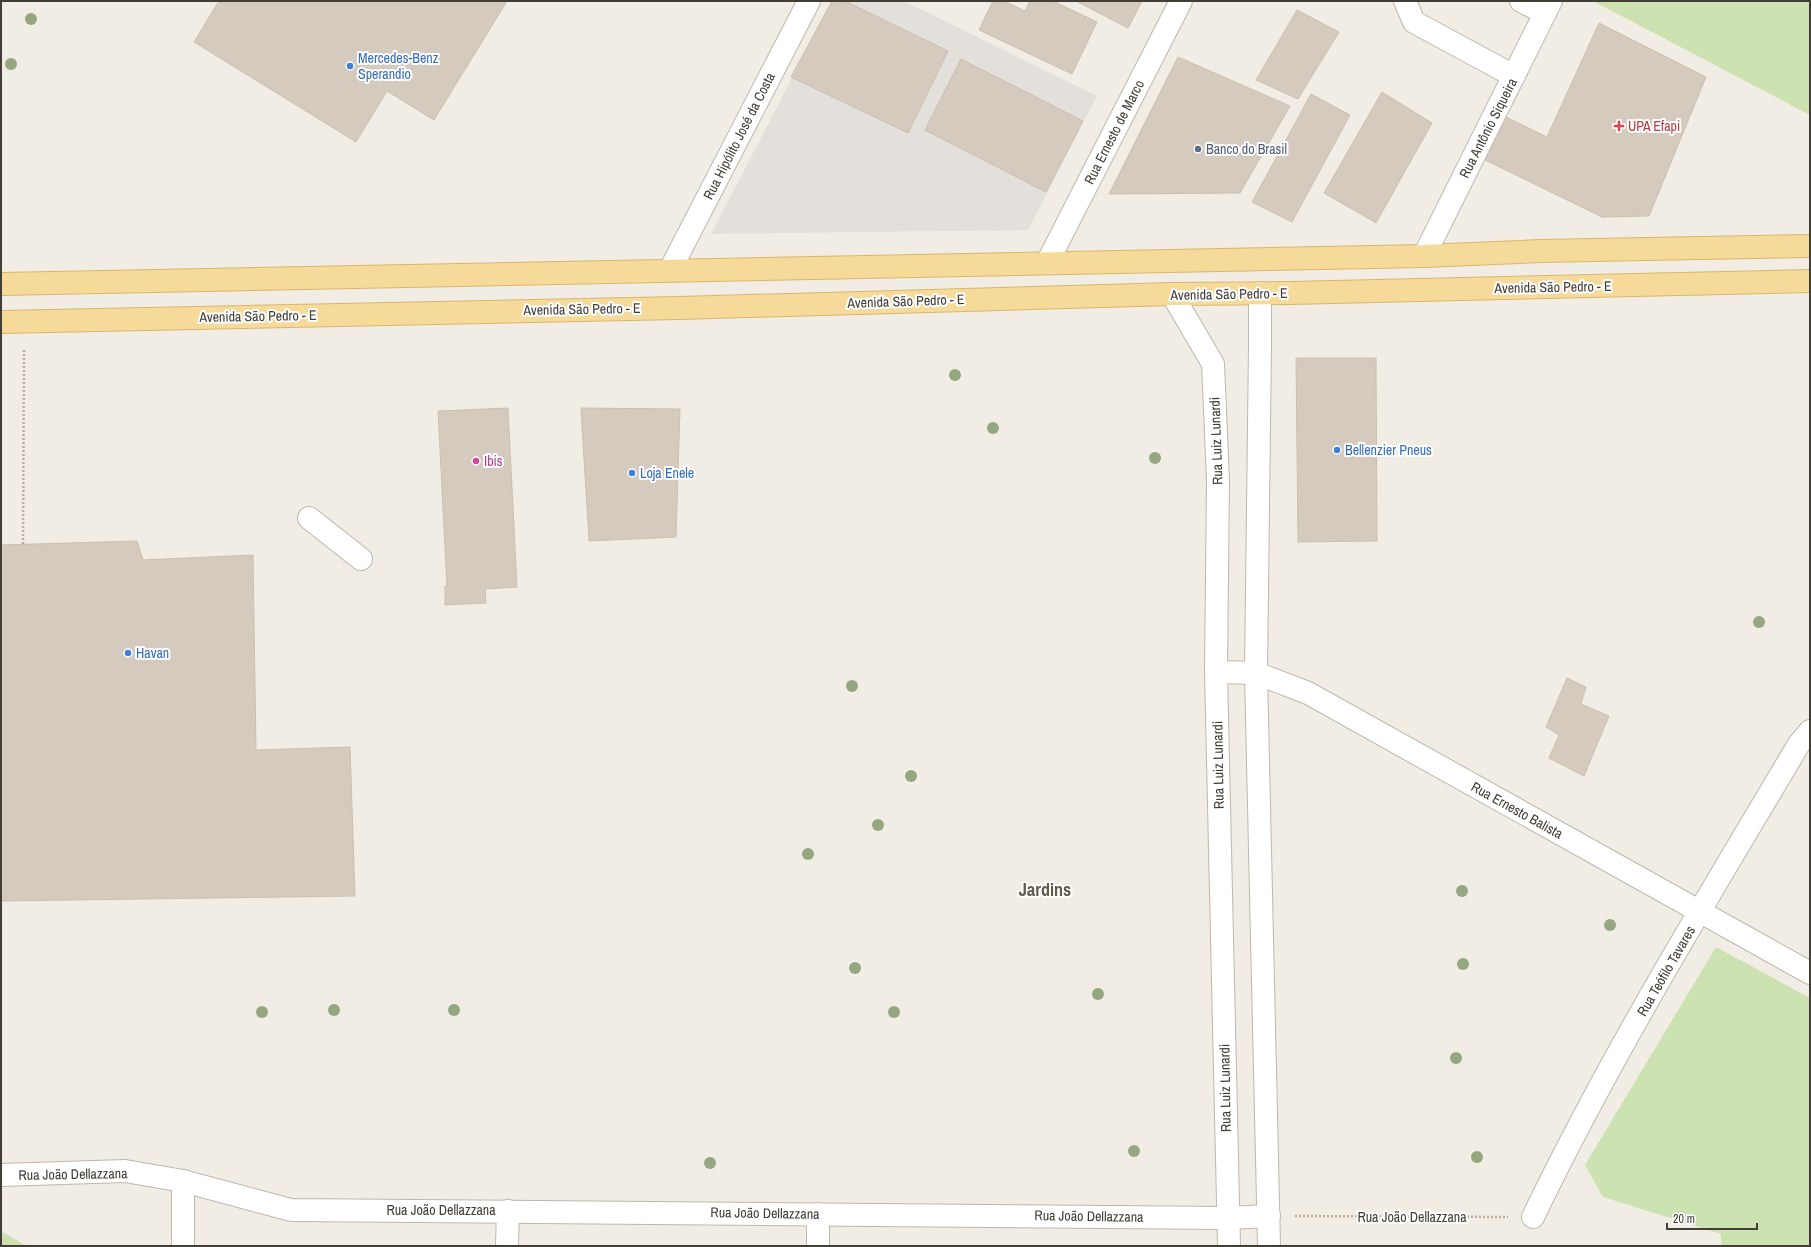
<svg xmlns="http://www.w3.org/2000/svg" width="1811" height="1247" font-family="'Archivo Narrow',sans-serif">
  <rect width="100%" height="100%" fill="#f1ede5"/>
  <!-- industrial -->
  <path fill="#e3dfda" d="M832,1H904L1097,96L1028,230L711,234Z"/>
  <!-- green -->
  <g fill="#cce2b1">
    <path d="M1593,1H1810V115Z"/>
    <path d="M1716,947L1810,998V1246H1721V1234L1603,1197L1585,1165Z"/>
    <path d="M1,1232H2L27,1246H1Z"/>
  </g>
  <!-- building -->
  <g fill="#d4cbbe" stroke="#cbc0af">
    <path d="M219,1H507L434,120L387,91L356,142L194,42Z"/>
    <path d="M832,1H845L948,51L908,133L791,77Z"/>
    <path d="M993,1H1004L1025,11L1030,1H1053L1097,22L1072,74L979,30Z"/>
    <path d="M1076,1H1142L1128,28Z"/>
    <path d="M1297,10L1339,32L1298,99L1256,80Z"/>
    <path d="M1599,23L1706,77L1649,216L1602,217L1481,158L1500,114L1547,137Z"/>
    <path d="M1178,57L1290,106L1240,193L1109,194Z"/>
    <path d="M961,59L1083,121L1046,192L925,130Z"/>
    <path d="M1382,92L1432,123L1376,223L1324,193Z"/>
    <path d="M1311,94L1350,115L1292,222L1252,202Z"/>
    <path d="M1296,358H1376L1377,541L1298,542Z"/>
    <path d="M508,408L517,587L485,589L486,603L445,605V586H447L438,411Z"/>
    <path d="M581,408L680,409L676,537L589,541Z"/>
    <path d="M137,541L143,560L253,555L256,750L350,747L355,896L1,901V545Z"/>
    <path d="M1567,678L1586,687L1581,704L1609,716L1584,776L1549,758L1559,735L1546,727Z"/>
  </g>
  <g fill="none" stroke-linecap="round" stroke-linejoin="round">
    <defs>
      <g id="minor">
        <path d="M1405,1L1414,22L1514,76"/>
        <path d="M1521,1L1545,13"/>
        <path d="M1424,256L1551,1"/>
        <path d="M1047,263L1181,1"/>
        <path d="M670,270L809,1"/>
        <path d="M1260,293V344L1256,673L1269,1246"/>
        <path d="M1172,294L1213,364L1218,480L1216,672L1229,1246"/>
        <path d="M309,518L361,559"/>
        <path d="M1216,672L1256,673L1308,693L1810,973"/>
        <path d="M1,1175L125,1171L183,1181L291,1210L1228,1218L1269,1216"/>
        <path d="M1533,1217C1611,1055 1707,899 1799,744L1810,731"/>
        <path d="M183,1246V1181"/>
        <path d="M507,1246L508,1211"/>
        <path d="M818,1246V1214"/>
      </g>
      <g id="major">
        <path d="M1,284L1424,256L1541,251L1810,246"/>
        <path d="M1,322L680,308L1172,294L1291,293L1810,281"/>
      </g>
    </defs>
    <!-- minor casing -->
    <use href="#minor" stroke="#beb7ab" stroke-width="24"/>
    <!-- major casing -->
    <use href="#major" stroke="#d8b76c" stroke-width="24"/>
    <!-- path -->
    <g stroke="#bcb09b" stroke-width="2.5" stroke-dasharray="2 2" stroke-linecap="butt">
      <path d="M23,544L24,349"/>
      <path d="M1295,1216L1508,1217"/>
    </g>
    <!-- minor -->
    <use href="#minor" stroke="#fff" stroke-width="22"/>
    <!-- major -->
    <use href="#major" stroke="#f5da9a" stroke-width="22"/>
  </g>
  <!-- trees -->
  <g fill="#94a780">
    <circle cx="31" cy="19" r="6"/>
    <circle cx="11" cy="64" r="6"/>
    <circle cx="955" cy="375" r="6"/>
    <circle cx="993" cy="428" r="6"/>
    <circle cx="1155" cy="458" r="6"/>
    <circle cx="1759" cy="622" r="6"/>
    <circle cx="852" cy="686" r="6"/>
    <circle cx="911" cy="776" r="6"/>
    <circle cx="878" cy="825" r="6"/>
    <circle cx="808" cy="854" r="6"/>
    <circle cx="1462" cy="891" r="6"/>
    <circle cx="1610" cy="925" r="6"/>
    <circle cx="1463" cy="964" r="6"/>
    <circle cx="855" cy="968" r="6"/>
    <circle cx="1098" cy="994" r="6"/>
    <circle cx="334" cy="1010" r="6"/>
    <circle cx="454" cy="1010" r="6"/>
    <circle cx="262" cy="1012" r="6"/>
    <circle cx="894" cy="1012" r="6"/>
    <circle cx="1456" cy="1058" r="6"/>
    <circle cx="1134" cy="1151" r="6"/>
    <circle cx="1477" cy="1157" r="6"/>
    <circle cx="710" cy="1163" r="6"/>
  </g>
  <!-- markers -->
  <g fill="#3f7fe0" stroke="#fff" stroke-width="1.5">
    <circle cx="350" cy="66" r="4"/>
    <circle cx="1337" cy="450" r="4"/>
    <circle cx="632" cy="473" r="4"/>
    <circle cx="128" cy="653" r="4"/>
  </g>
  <path fill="#e0444e" stroke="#fff" stroke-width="1.5" d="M1617 120h4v4h4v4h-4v4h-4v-4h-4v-4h4z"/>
  <circle fill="#5c6f8a" stroke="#fff" stroke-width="1.5" cx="1198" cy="149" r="4"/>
  <circle fill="#d1479c" stroke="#fff" stroke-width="1.5" cx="476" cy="461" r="4"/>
  <g text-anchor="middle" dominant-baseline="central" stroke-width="4" stroke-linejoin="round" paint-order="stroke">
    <!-- shop labels -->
    <g font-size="14" fill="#366cbe" stroke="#fff" text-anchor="start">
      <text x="358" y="58">Mercedes-Benz<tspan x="358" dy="16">Sperandio</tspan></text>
      <text x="1345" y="450">Bellenzier Pneus</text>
      <text x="640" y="473">Loja Enele</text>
      <text x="136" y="653">Havan</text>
    </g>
    <!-- health labels -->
    <g font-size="14" fill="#be3a42" stroke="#fff" text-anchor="start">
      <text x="1628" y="126">UPA Efapi</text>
    </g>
    <!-- street labels -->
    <g font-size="14" fill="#423d35" stroke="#fff">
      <text transform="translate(1488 128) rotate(-63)">Rua Antônio Siqueira</text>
      <text transform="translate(1114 132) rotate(-63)">Rua Ernesto de Marco</text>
      <text transform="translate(739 136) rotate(-63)">Rua Hipólito José da Costa</text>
      <text transform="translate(1553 287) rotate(-1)">Avenida São Pedro - E</text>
      <text transform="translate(1229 294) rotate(-1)">Avenida São Pedro - E</text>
      <text transform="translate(906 301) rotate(-2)">Avenida São Pedro - E</text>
      <text transform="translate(582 309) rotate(-1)">Avenida São Pedro - E</text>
      <text transform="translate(258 316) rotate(-1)">Avenida São Pedro - E</text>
      <text transform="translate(1216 441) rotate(-92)">Rua Luiz Lunardi</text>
      <text transform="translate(1218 765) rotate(-91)">Rua Luiz Lunardi</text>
      <text transform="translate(1517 810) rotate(29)">Rua Ernesto Balista</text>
      <text transform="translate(1666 971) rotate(-60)">Rua Teófilo Tavares</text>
      <text transform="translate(1225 1088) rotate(-91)">Rua Luiz Lunardi</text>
      <text transform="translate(73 1174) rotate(-1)">Rua João Dellazzana</text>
      <text x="441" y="1210">Rua João Dellazzana</text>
      <text transform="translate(765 1213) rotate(1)">Rua João Dellazzana</text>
      <text transform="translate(1089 1216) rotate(1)">Rua João Dellazzana</text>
      <text x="1412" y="1217">Rua João Dellazzana</text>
    </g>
    <!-- service labels -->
    <g font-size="14" fill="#4e5e75" stroke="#fff" text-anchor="start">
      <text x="1206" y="149">Banco do Brasil</text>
    </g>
    <!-- hotel labels -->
    <g font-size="14" fill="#b23c85" stroke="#fff" text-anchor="start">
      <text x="484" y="461">Ibis</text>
    </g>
    <!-- district labels -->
    <g font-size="18" font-weight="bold" fill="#645b4d" stroke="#fff">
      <text x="1045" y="889">Jardins</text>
    </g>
  </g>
  <!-- border -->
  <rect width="1811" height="1247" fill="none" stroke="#423d35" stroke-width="4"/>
  <!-- scale -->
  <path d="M1667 1223v6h90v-6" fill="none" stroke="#423d35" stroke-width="2"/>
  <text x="1673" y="1223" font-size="12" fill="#423d35" stroke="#ffffff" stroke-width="3" paint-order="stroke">20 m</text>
</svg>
